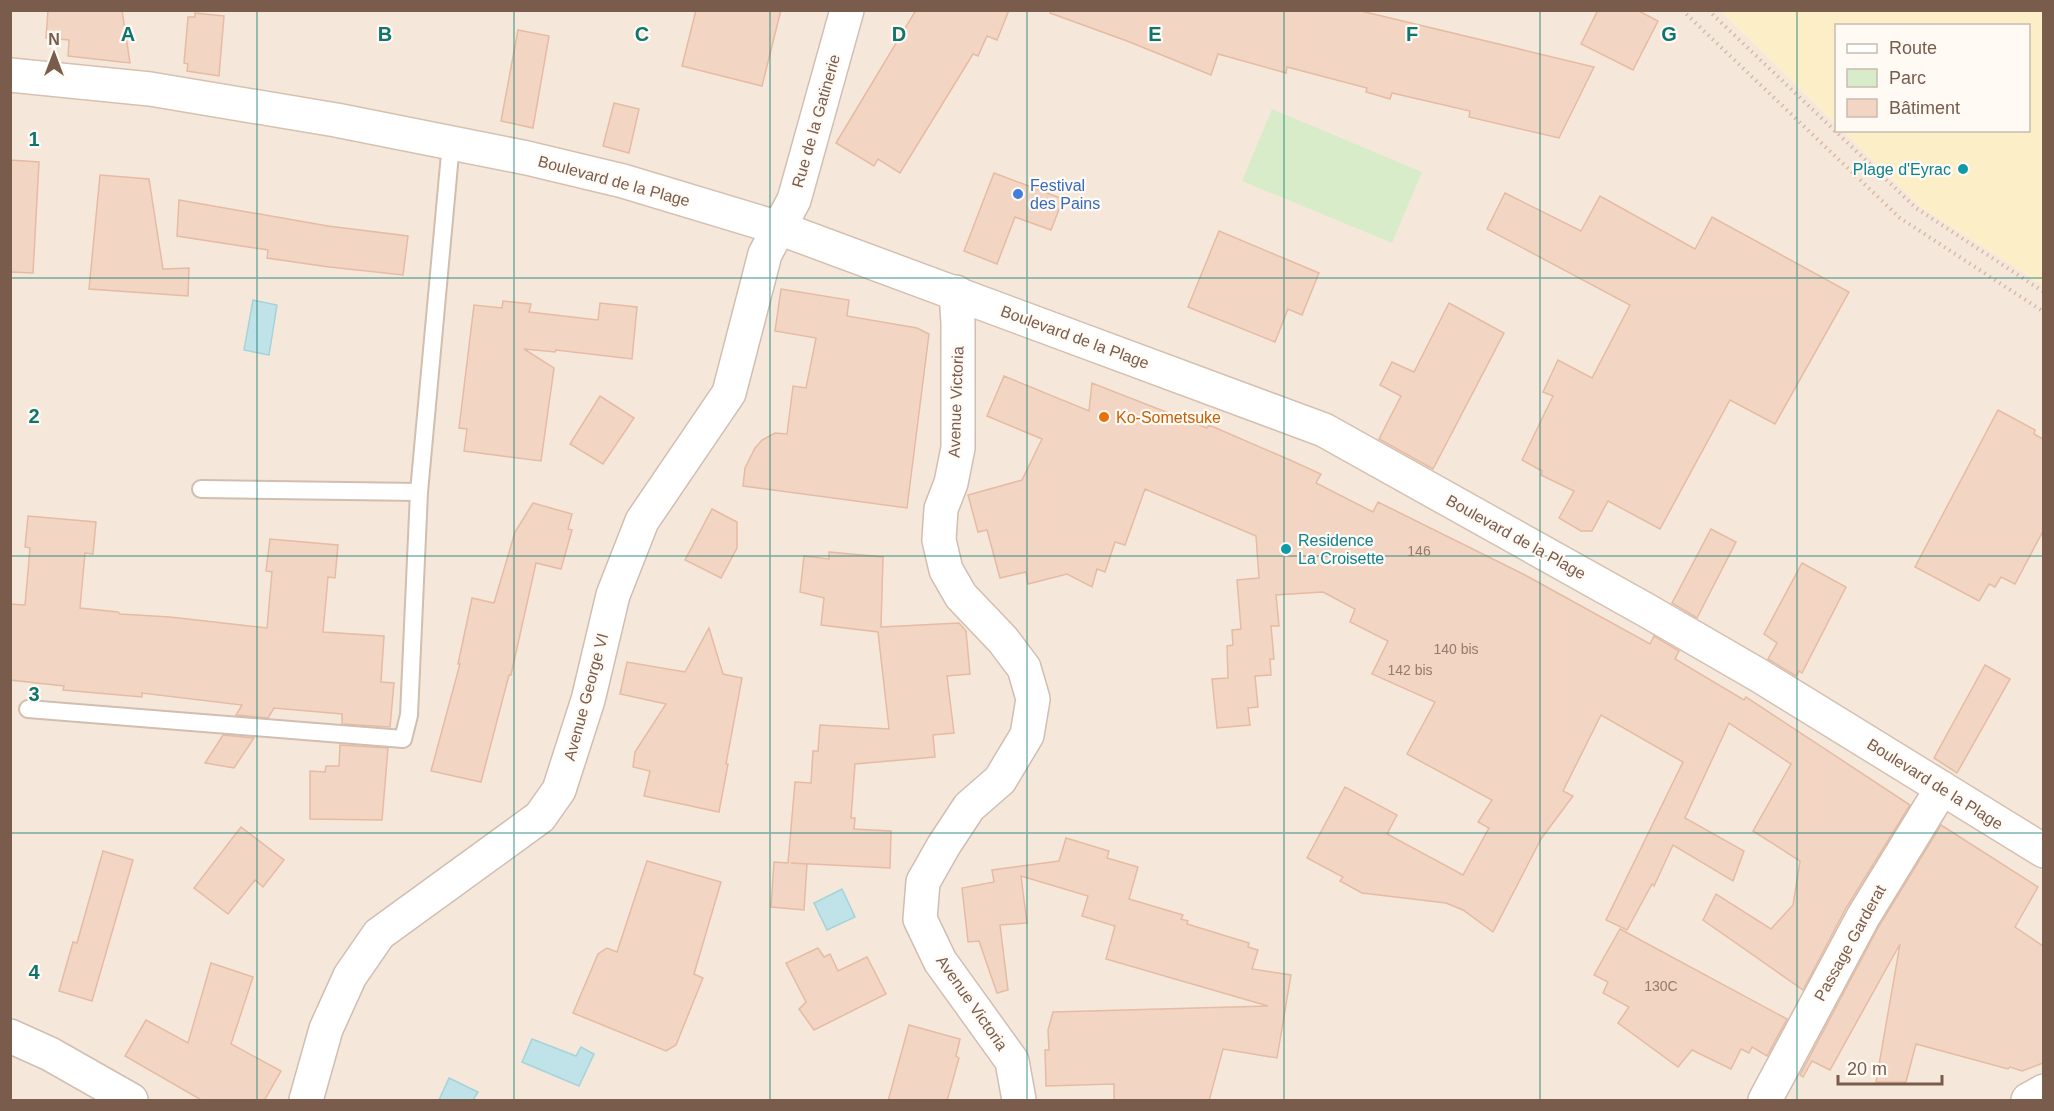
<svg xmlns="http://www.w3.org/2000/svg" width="2054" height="1111" font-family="Arial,sans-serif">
  <rect width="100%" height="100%" fill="#fdf6ec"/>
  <!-- residential -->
  <path fill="#f5e8da" d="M10,11H1721L1836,124V130L1843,131L1921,207L2043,285V1100H11Z"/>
  <!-- green -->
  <path fill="#d8ecc9" d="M1272,109L1422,172L1392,243L1242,181Z"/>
  <!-- sand -->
  <path fill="#fcefc7" d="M1721,11H2043V285L1921,207L1843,131L2028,130V26H1836V124Z"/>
  <!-- water -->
  <g fill="#bfe3e8" stroke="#a5d3da" stroke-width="1.5">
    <path d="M253,300L277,305L269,355L244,350Z"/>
    <path d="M842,889L855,917L827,930L814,903Z"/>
    <path d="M532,1039L576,1056L581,1047L594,1054L579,1086L522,1062Z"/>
    <path d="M449,1078L478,1092L473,1100H439Z"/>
  </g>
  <!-- building -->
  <g fill="#f3d5c3" stroke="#e6bba3" stroke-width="1.5">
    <path d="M48,10H122L130,63L68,56L69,40L46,38Z"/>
    <path d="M696,10H781L762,86L682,66Z"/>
    <path d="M916,10H1009L997,40L987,36L978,56L973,54L900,173L878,159L874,166L836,143Z"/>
    <path d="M1051,10H1357L1594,67L1559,138L1469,117L1470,111L1392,93L1390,99L1366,92L1367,88L1287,67L1286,73L1218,54L1211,75L1127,41L1050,13Z"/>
    <path d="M1598,10H1637L1658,21L1633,70L1581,44Z"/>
    <path d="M195,13L224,16L219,76L187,71L188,64L184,63L188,17H195Z"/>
    <path d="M518,30L549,36L533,128L501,121Z"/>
    <path d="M614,103L639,109L629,153L603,146Z"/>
    <path d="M10,160L39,162L33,273L10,272Z"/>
    <path d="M994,173L1063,199L1051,230L1015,217L997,264L964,251Z"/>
    <path d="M100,175L149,179L163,269L189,268L188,296L89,289Z"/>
    <path d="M1505,193L1581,231L1600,196L1695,249L1712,217L1849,292L1775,424L1730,400L1660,529L1608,501L1592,531H1581L1559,518L1574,491L1541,475L1542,471L1522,460L1553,396L1543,392L1558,360L1592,378L1630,305L1487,229Z"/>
    <path d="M179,200L328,226L408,236L403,275L329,267L267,258L268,250L177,236Z"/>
    <path d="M1219,231L1319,273L1302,315L1288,309L1275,342L1188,307Z"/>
    <path d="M781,289L849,300L847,316L917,328L929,334L907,508L743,486L745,468L755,448L762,440L775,433L787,434L793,386L806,388L816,338L775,331Z"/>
    <path d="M503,301L531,304L529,312L598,320L600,303L637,307L632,359L556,350L555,352L524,349L554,368L541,461L464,451L467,429L459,428L474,305L502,308Z"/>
    <path d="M1449,303L1504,333L1433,469L1379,439L1401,396L1380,385L1392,362L1414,372Z"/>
    <path d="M1004,376L1089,411L1092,383L1207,428L1209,425L1290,460L1321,474L1316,483L1373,512L1378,502L1525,575L1650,644L1654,636L1679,651L1675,659L1744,700L1746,697L1910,805L1846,908L1803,990L1703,920L1716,894L1771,929L1793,905L1800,861L1753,831L1791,764L1729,723L1685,818L1744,851L1733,881L1673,845L1654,886L1652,884L1627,930L1606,920L1683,762L1601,715L1563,791L1573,796L1541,839L1493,932L1463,910L1446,903L1362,893L1340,881L1343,877L1307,858L1345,787L1397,815L1387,834L1463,875L1489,828L1478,822L1492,800L1407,754L1435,702L1372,674L1388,641L1350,622L1355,609L1323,592L1276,595L1279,626H1271L1274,659H1270L1271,675L1255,676L1258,707L1248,708L1250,725L1217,728L1212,679L1228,678L1227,646L1233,645L1232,630L1241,629L1237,580L1259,578L1256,536L1145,489L1125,545L1115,542L1105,572L1097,569L1092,587L1067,574L1028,584L1026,572L1000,578L987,530L978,532L968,495L1022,480L1042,439L987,416Z"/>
    <path d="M600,396L634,418L603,464L570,444Z"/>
    <path d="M1998,410L2035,430L2034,434L2043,439V531L2015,584L2001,577L1995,587L1989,584L1979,601L1915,567Z"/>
    <path d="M533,503L572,514L568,529L572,530L561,569L536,563L511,675H509L481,782L431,771L460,664H458L472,598L494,603L515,532Z"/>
    <path d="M712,509L737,522V548L721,578L685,560Z"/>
    <path d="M28,516L96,522L93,554L85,553L80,608L118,612L120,614L170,617L267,628L272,572L266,571L270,539L338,545L335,578L328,577L323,632L384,636L381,682L394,683L390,727L342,724V714L274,708L268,718L236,715L242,705L142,693V697L63,690L64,686L10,680V604L25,605L30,548L25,547Z"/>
    <path d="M1711,529L1736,542L1697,618L1672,603Z"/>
    <path d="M829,552L883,557L881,627L959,623L966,631L970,674L947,676L954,733L933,735L935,757L855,764L851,818H855L854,829L891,831L890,868L791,863L807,864L804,910L771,907L774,862L788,863L795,782L811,783L813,751H818L820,725L889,729L878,632L821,625L824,598L800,592L804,556L829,559Z"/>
    <path d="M1802,563L1846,587L1802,673L1799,671L1796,676L1768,659L1777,643L1764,634Z"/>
    <path d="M709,628L723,674L742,678L726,764H728L719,812L644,796L650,771L633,767L635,752L666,704L620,694L627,662L685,672Z"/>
    <path d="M1985,665L2010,679L1957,773L1934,758Z"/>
    <path d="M223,735L254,738L234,768L205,763Z"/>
    <path d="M340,745L388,748L382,820L310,819V771L325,772L326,766H339Z"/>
    <path d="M1941,825L2038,887L2015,927L2043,946V1063L2022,1071L2010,1067L2008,1069L1916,1044L1906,1082H1876L1900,944L1830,1070L1812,1061L1803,1077L1800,1075L1879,926Z"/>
    <path d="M241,827L284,860L263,887L255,880L228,914L194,888Z"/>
    <path d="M1066,838L1109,851L1107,858L1138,867L1129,899L1183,915L1181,919L1188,921L1187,924L1249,943L1248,947L1258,950L1252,969L1291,975L1277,1058L1223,1049L1209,1101H1114V1084L1046,1086L1045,1050H1049L1048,1030L1053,1012L1268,1006L1106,959L1115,926L1082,916L1088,896L1021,876L1027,923L1000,925L1008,990L997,993L979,941L968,942L962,888L994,882L992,870L1059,861Z"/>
    <path d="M103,851L133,860L92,1001L59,991L73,942L77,943Z"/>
    <path d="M647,861L721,882L694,974L703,978L676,1045L666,1051L573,1013L598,954L607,948L617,952Z"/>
    <path d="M1620,929L1787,1019L1767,1056L1752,1047L1749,1053L1741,1049L1731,1069L1692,1050L1678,1067L1618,1023L1629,1007L1603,993L1608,982L1594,975Z"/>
    <path d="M818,948L824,957L830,954L838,971L867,957L886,994L814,1030L799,1009L806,1002L786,963Z"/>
    <path d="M211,963L253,977L231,1044L281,1071L264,1101H203L125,1056L146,1020L188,1043Z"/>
    <path d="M909,1025L960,1039L956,1056L959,1058L947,1101H888Z"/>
  </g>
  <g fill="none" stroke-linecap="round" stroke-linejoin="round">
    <defs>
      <g id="lane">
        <path d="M201,489L419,492"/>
        <path d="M28,709L403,739L409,715L419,492L451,143"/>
      </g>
      <g id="street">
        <path d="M956,292L958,323V448L951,483L941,509L939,540L946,570L961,596L1003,640L1024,668L1033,699L1027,735L1000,780L969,807L944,845L923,882L920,919L940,961L1012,1061L1019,1100"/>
        <path d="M10,1036L50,1054L131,1100"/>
        <path d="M306,1100L326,1029L350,976L379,934L540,817L559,790L588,700L613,595L642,521L729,393L765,254L794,200L847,10"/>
        <path d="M1765,1100L1863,917L1942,788"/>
        <path d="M2028,1100L2044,1091"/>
      </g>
      <path id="secondary" d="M10,75L150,89L336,120L527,158L623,181L779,228L1324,430L1646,610L1760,676L2044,851"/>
    </defs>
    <!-- lane casing -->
    <use href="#lane" stroke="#d1beb0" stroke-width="20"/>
    <!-- street casing -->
    <use href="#street" stroke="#d1beb0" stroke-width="36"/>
    <!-- secondary casing -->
    <use href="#secondary" stroke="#d6c0b0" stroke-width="36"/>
    <!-- path -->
    <g stroke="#d9b8a5" stroke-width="4" stroke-dasharray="1.5 4.5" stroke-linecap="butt">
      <path d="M1682,10L1900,218L2044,312"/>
      <path d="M1708,10L1916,208L2044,292"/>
    </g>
    <!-- lane -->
    <use href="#lane" stroke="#fff" stroke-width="16"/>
    <!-- street -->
    <use href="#street" stroke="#fff" stroke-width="33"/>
    <!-- secondary -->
    <use href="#secondary" stroke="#fff" stroke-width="33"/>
  </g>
  <!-- grid -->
  <path fill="none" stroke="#0f766e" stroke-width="1.5" stroke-opacity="0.55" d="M257,10V1100M514,10V1100M770,10V1100M1027,10V1100M1284,10V1100M1540,10V1100M1797,10V1100M10,278H2044M10,556H2044M10,833H2044"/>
  <!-- markers -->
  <g fill="#0f9aa8" stroke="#fffaf3" stroke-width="2">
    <circle cx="1963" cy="169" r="6"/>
    <circle cx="1286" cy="549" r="6"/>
  </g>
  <circle fill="#3f7fe0" stroke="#fffaf3" stroke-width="2" cx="1018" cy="194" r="6"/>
  <circle fill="#e8710a" stroke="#fffaf3" stroke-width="2" cx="1104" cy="417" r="6"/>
  <g text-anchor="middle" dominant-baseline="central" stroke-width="4.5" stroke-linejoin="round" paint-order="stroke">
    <!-- number labels -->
    <g font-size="14" fill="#987a6a">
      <text x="1419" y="551">146</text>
      <text x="1456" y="649">140 bis</text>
      <text x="1410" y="670">142 bis</text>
      <text x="1661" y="986">130C</text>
    </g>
    <!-- street labels -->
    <g font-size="16" fill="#7a5c4d" stroke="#fffaf3">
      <text transform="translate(816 121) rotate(-74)">Rue de la Gatinerie</text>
      <text transform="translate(614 181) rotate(15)">Boulevard de la Plage</text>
      <text transform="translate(1075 337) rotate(20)">Boulevard de la Plage</text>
      <text transform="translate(956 402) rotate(-88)">Avenue Victoria</text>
      <text transform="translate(1516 537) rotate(29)">Boulevard de la Plage</text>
      <text transform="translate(586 697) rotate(-75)">Avenue George VI</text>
      <text transform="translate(1935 784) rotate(32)">Boulevard de la Plage</text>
      <text transform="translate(1850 943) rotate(-61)">Passage Garderat</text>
      <text transform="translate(972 1003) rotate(55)">Avenue Victoria</text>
    </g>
    <!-- culture labels -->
    <g font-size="16" fill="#0d838f" stroke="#fffaf3" text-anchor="end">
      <text x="1951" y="169">Plage d'Eyrac</text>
      <text x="1298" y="540" text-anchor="start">Residence<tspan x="1298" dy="18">La Croisette</tspan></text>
    </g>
    <!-- shop labels -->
    <g font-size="16" fill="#366cbe" stroke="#fffaf3" text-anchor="start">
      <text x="1030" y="185">Festival<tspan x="1030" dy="18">des Pains</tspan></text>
    </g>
    <!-- food labels -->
    <g font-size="16" fill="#c56008" stroke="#fffaf3" text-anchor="start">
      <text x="1116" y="417">Ko-Sometsuke</text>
    </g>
  </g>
  <g font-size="20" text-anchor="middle" font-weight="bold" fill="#0f766e" stroke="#fffaf3" stroke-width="4.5" stroke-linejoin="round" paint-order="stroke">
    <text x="128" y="41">A</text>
    <text x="385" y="41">B</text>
    <text x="642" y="41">C</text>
    <text x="899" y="41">D</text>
    <text x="1155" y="41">E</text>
    <text x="1412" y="41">F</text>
    <text x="1669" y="41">G</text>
    <text x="34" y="146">1</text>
    <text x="34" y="423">2</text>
    <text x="34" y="701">3</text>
    <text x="34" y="979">4</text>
  </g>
  <!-- border -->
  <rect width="2054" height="1111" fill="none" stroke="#7a5c4d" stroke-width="24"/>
  <!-- legend -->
  <rect x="1835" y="24" width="195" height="108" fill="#fffaf3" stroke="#cabbb1" stroke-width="1.5"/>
  <rect x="1847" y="44" width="30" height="9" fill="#ffffff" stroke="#cabbb1" stroke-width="1.5"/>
  <text x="1889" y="54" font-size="18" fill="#7a5c4d">Route</text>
  <rect x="1847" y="69" width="30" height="18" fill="#d8ecc9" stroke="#cabbb1" stroke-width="1.5"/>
  <text x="1889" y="84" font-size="18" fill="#7a5c4d">Parc</text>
  <rect x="1847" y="99" width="30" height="18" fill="#f3d5c3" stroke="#cabbb1" stroke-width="1.5"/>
  <text x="1889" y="114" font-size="18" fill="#7a5c4d">Bâtiment</text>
  <!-- north arrow -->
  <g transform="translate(54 54)" stroke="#fffaf3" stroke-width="4.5" paint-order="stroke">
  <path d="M0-4.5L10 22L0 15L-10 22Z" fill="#7a5c4d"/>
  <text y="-9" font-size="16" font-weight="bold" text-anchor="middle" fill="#7a5c4d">N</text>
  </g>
  <!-- scale -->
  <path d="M1838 1075v9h104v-9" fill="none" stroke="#7a5c4d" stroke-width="3"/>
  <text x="1847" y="1075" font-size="18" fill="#7a5c4d" stroke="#fffaf3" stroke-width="4.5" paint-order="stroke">20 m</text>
</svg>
